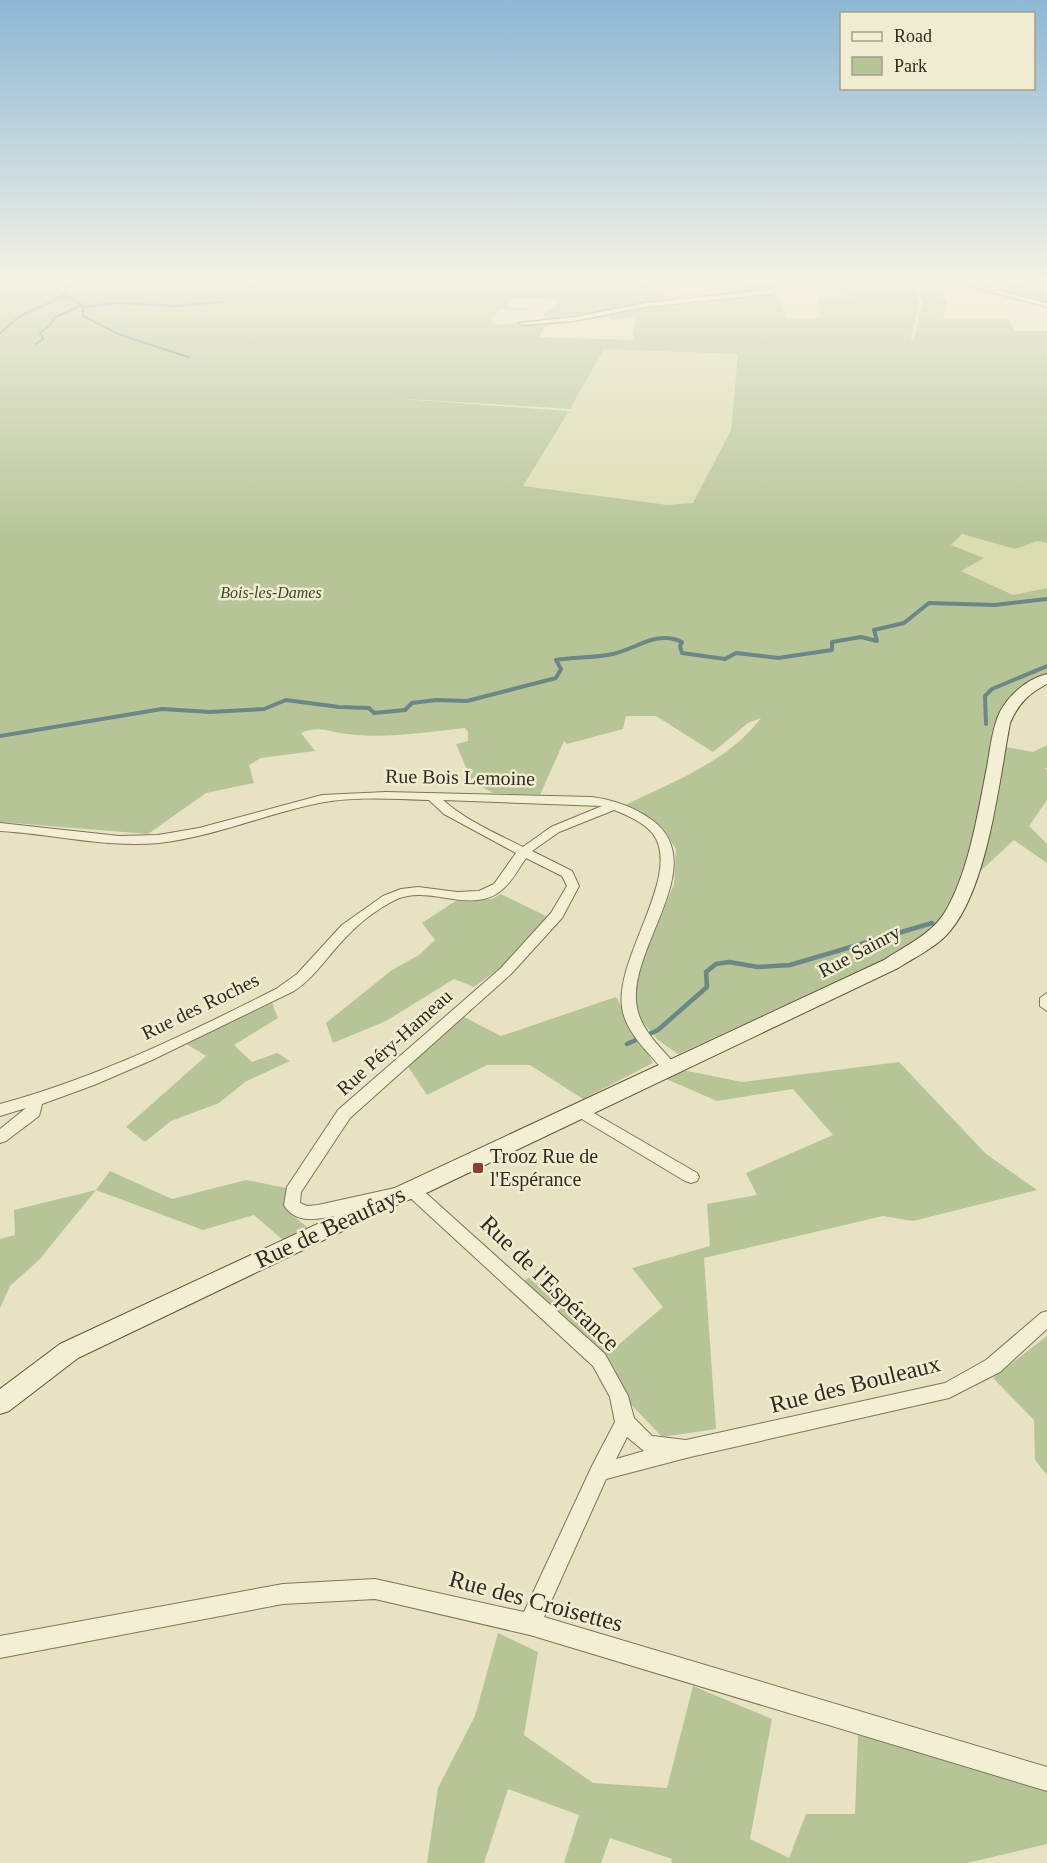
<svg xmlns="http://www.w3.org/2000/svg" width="1047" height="1863" font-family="'Times New Roman',serif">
  <rect width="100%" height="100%" fill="#e7e2c2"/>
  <!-- farmland -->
  <g fill="#dcdcb1">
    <path d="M604,349L738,354L731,430L693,503L668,505L522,486L569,411Z"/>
    <path d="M961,534L1015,549L1038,541L1047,543V588L1013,595L961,571L983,558L951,545Z"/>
  </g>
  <!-- green -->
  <g fill="#b7c498" fill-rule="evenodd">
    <path d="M0,278H635L664,296L726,294L731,290H750L737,287C750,282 763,285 776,288L773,293L780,298L786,318L817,319L821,316L818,297H850L829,278H905L919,300L911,340L914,339L923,302L918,293H942L946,303L943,318L1008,319L1015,331H1047V543L1038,541L1015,549L962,534L951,545L984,558L961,571L1013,595L1047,588V678L1008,706L969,866L937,926L888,959L678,1054L658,1040L638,1017L632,989L674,884L676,849L661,827L625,805C671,783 729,761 761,718L748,723L713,752L656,716H626L623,729L567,744L564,741L540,795L493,793L472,781L456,744L468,741V732L465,728C426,732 386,739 347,734C329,732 319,725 301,733L315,751L261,758L249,765L254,783L206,793L148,834L0,822ZM514,298H545L558,302L553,308L543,313L545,318L498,325L490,319L500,309L527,311L530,309L506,306ZM608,317L611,320L635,317L633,340L539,337L545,326ZM604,349L738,354L731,430L693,503L668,505L523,486L569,411L389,398L570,409Z"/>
    <path d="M1001,279L1032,289L1047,287V302L1001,291L995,282Z"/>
    <path d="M1047,745V768H1044L1047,770V800L1029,826L1047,844V863L1014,840L976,875L1006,747L1033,752Z"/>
    <path d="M501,894L548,917L503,966L474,987L454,979L386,1021L333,1043L326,1023L392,970L419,955L435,940L422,923L457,900L492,899Z"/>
    <path d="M616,997L653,1063L583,1099L530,1065H487L427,1095L407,1065L464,1017L501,1036Z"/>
    <path d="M272,1003L278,1018L234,1045L252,1062L277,1053L290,1061L245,1082L219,1103L171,1121L145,1142L126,1127L206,1056L185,1043Z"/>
    <path d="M899,1062L986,1154L1037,1190L913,1221L883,1216L704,1258L716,1429L662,1437L625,1398L605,1363L524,1281L532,1275L606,1348L617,1346L663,1307L632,1268L710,1246L707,1204L757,1195L746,1173L833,1135L793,1089L717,1101L664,1078L683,1070L742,1082Z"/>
    <path d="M110,1171L172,1199L246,1180L286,1188V1210L307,1227L283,1240L254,1215L203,1230L96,1190L39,1260L10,1286L0,1308V1239L15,1235L14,1210L96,1190Z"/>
    <path d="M1047,1336V1475L1035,1460L1034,1420L993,1378Z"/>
    <path d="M498,1633L538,1652L524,1735L593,1783L667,1788L693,1686L772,1719L750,1839L789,1858L806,1814H855L858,1735L1047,1790V1844L967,1863H671L672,1859L610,1838L601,1863H564L579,1815L508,1789L484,1863H427L438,1788L475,1716Z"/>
  </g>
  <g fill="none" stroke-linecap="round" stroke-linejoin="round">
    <!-- stream-far2 -->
    <g stroke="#6c8785" stroke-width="2">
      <path d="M61,296L74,299L83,307L117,303L175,306L223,302"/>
      <path d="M83,307V316L121,335L188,357"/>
      <path d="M0,333C8,327 14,320 22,315C42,304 65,302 74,278"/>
      <path d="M36,344L43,339L40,333L50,325L54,318L81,305"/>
    </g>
    <!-- stream-far1 -->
    <g stroke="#6c8785" stroke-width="4">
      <path d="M986,724L985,696L992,689L1047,666"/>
      <path d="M0,736L162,709L210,712L264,709L286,700L339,707L369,708L374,713L405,710L412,703L436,700L467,701L556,678L561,669L556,660C575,657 595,658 613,654C638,648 657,630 682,642L680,646L682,653L725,659L736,653L778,658L832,650V642L861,637L877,641L874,630L904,623L929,603L995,605L1047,599"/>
    </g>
    <!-- stream -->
    <path stroke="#6c8785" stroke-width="4.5" d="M627,1044L658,1030L707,987L706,972L716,964L729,962L758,967L790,965L932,923"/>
    <defs>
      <g id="street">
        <path d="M781,278H787L781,289L769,294L645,307L574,321L522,325L519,323L574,317L645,303L768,290L777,287Z"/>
        <path d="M940,278H949L992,289L988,283L992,279L1007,278L994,283L997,290L1047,303V307Z"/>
        <path d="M1010,278H1020L1017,280Z"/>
        <path d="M386,792L592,797C614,800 634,807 652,820C713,865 625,950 637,1008C641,1030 661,1048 675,1064L678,1068L675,1072H665C649,1053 625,1032 622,1007C615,957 683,874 653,834C645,823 627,815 614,810L559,832L532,851L572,871L579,886L562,918L511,974L350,1118L301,1192L300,1203L307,1206L318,1205L395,1188L401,1190L403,1194L401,1198C377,1206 331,1220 307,1219C297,1218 289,1214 284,1205L287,1187L338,1110L501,968L551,913L567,886L562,876L526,858C519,868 513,880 504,888C474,917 431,884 397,899C374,910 352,929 336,948C322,964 311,980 294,991L152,1060L94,1085L42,1104L39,1116L6,1141L0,1143V1129L26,1108L0,1116V1104C96,1078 187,1034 276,989L297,974L342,925L383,896L401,889L418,887L457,892L479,891L494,884L516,853L444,814L429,800C393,799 355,796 319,803C265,814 214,837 159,843C106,848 53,834 0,831V823L119,836L158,835L199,828L322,795ZM443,800L602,806L551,827L523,847C495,833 465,820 443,800Z"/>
        <path d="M1047,993V1011L1040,1006V998Z"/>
        <path d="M580,1105L697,1173L699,1177L697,1181L691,1183L685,1181L575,1115L572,1111L575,1107Z"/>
        <path d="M412,1184L418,1186L605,1354L628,1396L634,1418L652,1436L686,1440L945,1383L986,1360L1041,1313L1047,1311V1329L1000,1372L949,1398L690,1457L606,1479L544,1617L1047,1767V1791L530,1635L375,1599L283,1604L0,1658V1636L283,1584L375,1579L524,1612L592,1466L615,1422L610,1397L593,1366L406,1194L404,1190L406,1186ZM627,1437L644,1451L616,1459Z"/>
      </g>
      <path id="secondary" d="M1047,674V684C1029,693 1018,704 1010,723C999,781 988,886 950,931C937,947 915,957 898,968L420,1196L405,1201L78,1358L9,1411L0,1414V1389L60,1344L884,960C905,946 932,934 945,912C969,872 978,812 987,767C990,750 992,730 999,714C1008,695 1027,679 1047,674Z"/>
    </defs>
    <!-- street casing -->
    <use href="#street" stroke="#7f745c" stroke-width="2"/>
    <!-- secondary casing -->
    <use href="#secondary" stroke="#61553f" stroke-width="2"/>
    <!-- street -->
    <use href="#street" fill="#f3efd4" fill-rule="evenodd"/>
    <!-- secondary -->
    <use href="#secondary" fill="#f3efd4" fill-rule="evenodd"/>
  </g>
  <!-- sky -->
  <linearGradient id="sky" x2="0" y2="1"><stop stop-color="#8db7d5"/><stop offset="0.52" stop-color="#f4f2e4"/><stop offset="1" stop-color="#f4f2e4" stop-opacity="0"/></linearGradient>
  <rect width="1047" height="538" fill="url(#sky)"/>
  <!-- markers -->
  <rect fill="#864034" stroke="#f0ecd1" stroke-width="2" x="472" y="1162" width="12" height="12" rx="3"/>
  <g text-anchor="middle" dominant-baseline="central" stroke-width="5" stroke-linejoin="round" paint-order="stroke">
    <!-- far-park labels -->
    <g font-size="16" font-style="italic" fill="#3c4a27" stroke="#f0ecd1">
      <text x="271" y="592">Bois-les-Dames</text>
    </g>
    <!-- street labels -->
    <g font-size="20" fill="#312a1e" stroke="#f0ecd1">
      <text transform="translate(460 777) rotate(1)">Rue Bois Lemoine</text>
      <text transform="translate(859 951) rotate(-28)">Rue Sainry</text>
      <text transform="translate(200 1006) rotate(-26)">Rue des Roches</text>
      <text transform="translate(394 1042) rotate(-42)">Rue Péry-Hameau</text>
    </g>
    <!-- poi labels -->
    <g font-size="20" fill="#312a1e" stroke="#f0ecd1" text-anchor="start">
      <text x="490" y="1156">Trooz Rue de<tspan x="490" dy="23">l'Espérance</tspan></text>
    </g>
    <!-- near-street labels -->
    <g font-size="24" fill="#312a1e" stroke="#f0ecd1">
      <text transform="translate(330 1227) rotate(-25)">Rue de Beaufays</text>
      <text transform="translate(550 1283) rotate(44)">Rue de l'Espérance</text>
      <text transform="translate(855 1384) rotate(-14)">Rue des Bouleaux</text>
      <text transform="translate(536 1601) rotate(15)">Rue des Croisettes</text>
    </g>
  </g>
  <!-- legend -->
  <rect x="840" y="12" width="195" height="78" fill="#f0ecd1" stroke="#a49e89" stroke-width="1.5"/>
  <rect x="852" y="32" width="30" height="9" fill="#f3efd4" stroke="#a49e89" stroke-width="1.5"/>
  <text x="894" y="42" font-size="18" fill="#312a1e">Road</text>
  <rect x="852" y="57" width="30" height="18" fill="#b7c498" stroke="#a49e89" stroke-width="1.5"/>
  <text x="894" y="72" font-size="18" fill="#312a1e">Park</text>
</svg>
